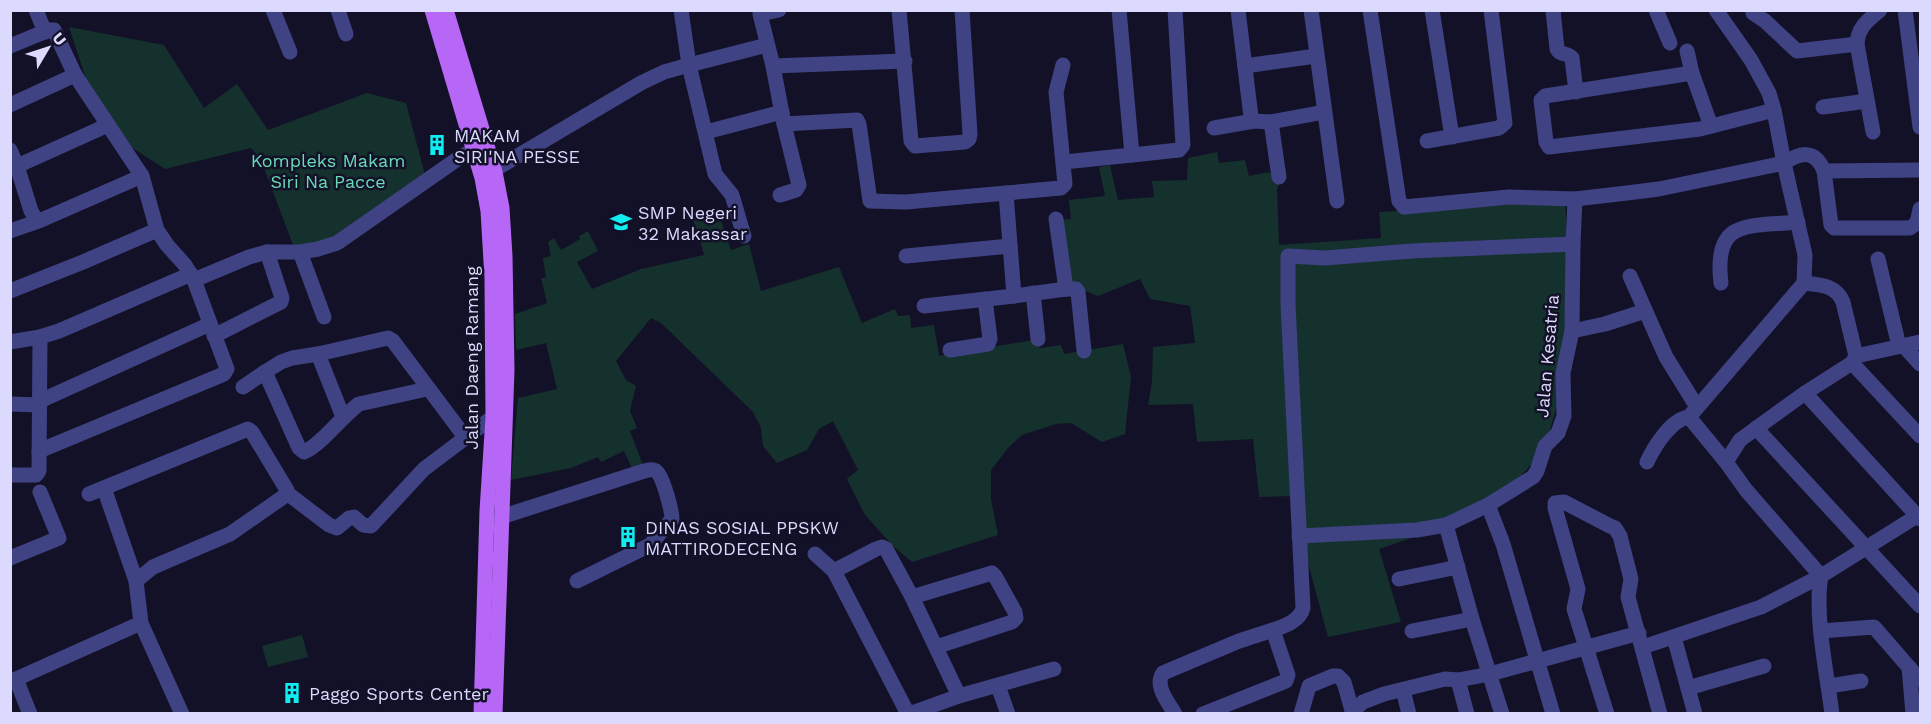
<svg xmlns="http://www.w3.org/2000/svg" width="1931" height="724" font-family="'Work Sans',sans-serif">
  <rect width="100%" height="100%" fill="#131127"/>
  <!-- green -->
  <g fill="#15312d">
    <path d="M69,27L164,45L204,108L237,84L268,130L367,93L406,103L425,175L329,243L293,245L261,160L251,148L165,169L131,147L86,79Z"/>
    <path d="M1217,152L1219,163L1245,160L1249,176L1269,172L1280,182L1277,189L1279,245L1381,238L1379,212L1512,204H1565L1571,285L1569,365L1544,450L1505,494L1452,524L1379,549L1401,622L1328,637L1290,496L1259,497L1253,439L1197,442L1193,404L1148,405L1152,382L1153,347L1195,343L1190,306L1150,299L1140,279L1098,296L1066,283L1057,220L1071,219L1069,200L1105,196L1099,167L1110,165L1118,200L1154,197L1152,181L1187,180L1188,158Z"/>
    <path d="M704,213L708,225L721,221L731,250L749,244L761,291L839,267L862,323L895,309L898,316L910,315L911,328L934,325L939,356L1033,340L1038,342L1040,348L1061,345L1064,354L1123,344L1131,377L1125,434L1102,442L1071,423L1056,424L1022,435L1008,448L991,470V499L998,535L912,562L894,547L865,515L847,479L858,470L833,421L819,429L807,450L777,463L763,446L761,428L753,412L661,323L651,318L616,361L626,380L636,386L630,411L637,428L630,431L646,473L636,477L624,451L601,462L598,457L571,468L511,480L518,398L557,389L546,343L516,350L515,314L547,303L541,278H546L543,258L551,256L548,242L554,238L561,250L580,239L579,236L588,231L598,251L577,262L592,289L641,269L704,255L698,232L692,218Z"/>
    <path d="M302,635L308,657L268,667L262,646Z"/>
  </g>
  <g fill="none" stroke-linecap="round" stroke-linejoin="round">
    <!-- minor -->
    <g stroke="#3f4283" stroke-width="15">
      <path d="M36,10L45,32"/>
      <path d="M273,10L290,52"/>
      <path d="M338,10L346,34"/>
      <path d="M779,10L760,14L773,66L784,124L857,120L859,124L870,201L906,202L1006,193L1014,296L924,306"/>
      <path d="M899,10L911,141L915,146L965,142L969,139L970,134L962,10"/>
      <path d="M1238,10L1251,117L1254,121L1271,122L1324,112"/>
      <path d="M1311,10L1337,201"/>
      <path d="M1370,10L1399,201L1404,207L1509,197L1575,199L1627,193L1659,189L1784,163C1801,152 1815,149 1824,171L1831,225L1834,228H1910L1917,223L1920,209"/>
      <path d="M1432,10L1452,137"/>
      <path d="M1553,10L1557,49C1560,56 1568,52 1572,58L1576,92"/>
      <path d="M1656,10L1670,43"/>
      <path d="M1905,10L1920,127"/>
      <path d="M1753,13L1765,21L1797,51L1857,44"/>
      <path d="M10,46L49,30H54L75,75"/>
      <path d="M1687,51L1692,73L1711,126"/>
      <path d="M773,66L905,61"/>
      <path d="M1245,66L1316,56"/>
      <path d="M1692,73L1545,96L1541,100L1546,142L1549,147L1700,129L1774,110"/>
      <path d="M10,105L75,75L142,176L157,230L167,245L185,265L194,280L227,369L224,374L39,451"/>
      <path d="M1823,107L1867,101"/>
      <path d="M1271,122L1279,177"/>
      <path d="M1214,128L1254,121"/>
      <path d="M706,132L782,112"/>
      <path d="M1873,132L1857,44C1858,27 1867,21 1880,10"/>
      <path d="M1427,141L1499,128L1505,123L1491,10"/>
      <path d="M10,150L17,166"/>
      <path d="M1132,155L1179,150L1183,145L1175,10"/>
      <path d="M1064,162L1132,155L1119,10"/>
      <path d="M1824,171L1920,170"/>
      <path d="M484,176L641,83L664,72L689,65L681,10"/>
      <path d="M1006,193L1061,188L1065,184L1056,92L1063,65"/>
      <path d="M780,195L796,190L799,185L784,124"/>
      <path d="M1056,219L1066,289"/>
      <path d="M37,221L31,211L17,166L108,125"/>
      <path d="M10,231L39,221L142,176"/>
      <path d="M744,236L732,195L715,174L689,65L767,45"/>
      <path d="M300,252L324,317"/>
      <path d="M906,256L1010,246"/>
      <path d="M1878,259L1899,346"/>
      <path d="M1630,276L1666,357L1697,407"/>
      <path d="M194,280L249,257L267,252H300L318,249L337,243L456,160L483,144"/>
      <path d="M1721,283C1713,218 1748,227 1798,222"/>
      <path d="M1804,283C1821,285 1836,285 1843,302L1856,356"/>
      <path d="M10,291L83,262L157,230"/>
      <path d="M1033,293L1038,339"/>
      <path d="M1014,296L1066,289H1076L1078,292L1084,351"/>
      <path d="M1572,331L1605,324L1645,311"/>
      <path d="M214,336L281,302L282,298L267,252"/>
      <path d="M10,342L40,337"/>
      <path d="M1903,345L1920,364"/>
      <path d="M950,350L988,344L990,339L985,299"/>
      <path d="M318,354L343,417"/>
      <path d="M1852,363L1920,436"/>
      <path d="M265,372L281,362L292,358L318,354L388,338L393,341L465,437"/>
      <path d="M243,387L265,372L299,448L304,452C320,446 342,416 359,404L427,389"/>
      <path d="M1805,393L1920,519"/>
      <path d="M40,401L210,324"/>
      <path d="M10,404L40,405"/>
      <path d="M1689,417L1726,462L1746,490L1821,576C1814,614 1827,674 1832,714"/>
      <path d="M1756,428L1920,606"/>
      <path d="M1647,462C1654,447 1671,419 1689,417L1804,283L1805,255L1784,163L1774,110L1769,93L1751,60L1716,10"/>
      <path d="M1726,462L1740,440L1805,393L1852,363L1856,356L1920,342"/>
      <path d="M10,475H36L39,471L40,337L59,331L191,274"/>
      <path d="M104,488L136,581"/>
      <path d="M287,493L329,525L337,528L349,518L354,517L363,525L371,526L424,469L493,417L503,416"/>
      <path d="M89,494L248,429L252,432L287,490L286,495L230,534L153,567L136,581L141,623L182,714"/>
      <path d="M1488,505L1503,544L1553,714"/>
      <path d="M501,517L641,472C645,471 651,468 656,471C663,476 672,511 672,519L650,545L577,581"/>
      <path d="M1446,525L1472,619L1502,714"/>
      <path d="M1299,536L1417,530L1446,525L1488,505L1533,477L1537,471L1545,446L1558,433L1564,416L1563,373L1572,331L1573,244L1575,199"/>
      <path d="M815,554L834,571L908,714"/>
      <path d="M10,558L59,538L40,492"/>
      <path d="M834,571L876,549L882,547L886,549L912,597L959,696"/>
      <path d="M1399,579L1458,567"/>
      <path d="M912,597L992,573L995,576L1015,612L1016,618L1012,622L936,647"/>
      <path d="M1412,631L1472,619"/>
      <path d="M1821,631L1874,627L1920,680"/>
      <path d="M1674,637L1695,714"/>
      <path d="M1643,647L1761,607L1821,576L1917,516"/>
      <path d="M1909,667L1913,714"/>
      <path d="M16,679L141,623"/>
      <path d="M1458,680L1467,714"/>
      <path d="M10,681L16,679L30,714"/>
      <path d="M998,686L1008,714"/>
      <path d="M1829,686L1861,681"/>
      <path d="M1688,688L1764,666"/>
      <path d="M1403,690L1409,714"/>
      <path d="M1352,712L1363,702L1384,694L1445,679L1458,680L1490,674L1639,633"/>
      <path d="M909,714L959,696L1054,669"/>
      <path d="M1175,714C1168,702 1154,686 1163,673L1239,641L1273,630"/>
      <path d="M1203,714L1286,681L1288,675L1273,630C1284,626 1300,621 1303,608L1288,304V256L1325,258L1412,251L1573,244"/>
      <path d="M1301,714L1309,686L1333,676H1338L1344,682L1353,714"/>
      <path d="M1607,714L1574,609L1578,589L1555,508V503L1564,502L1610,526L1615,528L1620,536L1631,579L1628,597L1660,714"/>
    </g>
    <!-- major -->
    <g stroke="#b667f6" stroke-width="15">
      <path d="M432,10L482,178L488,211L492,278L493,417L487,511L481,714"/>
      <path d="M446,10L495,172L502,208L505,256L507,370L495,714"/>
    </g>
  </g>
  <!-- icons -->
  <defs>
    <symbol id="building-bare" viewBox="-9 -9 18 18"><path d="M-4-6H4V6H1V3H-1V6H-4ZM-2.5-4.3h1.7v1.8h-1.7ZM.8-4.3h1.7v1.8H.8ZM-2.5-1h1.7V.8h-1.7ZM.8-1h1.7V.8H.8Z" fill="#11ecf1" stroke="#131127" stroke-width="2.5" paint-order="stroke"/></symbol>
    <symbol id="school-bare" viewBox="-9 -9 18 18"><path d="M0-5L7-2L0 1L-7-2ZM-4 1L0 2.5L4 1V4Q0 6-4 4Z" fill="#11ecf1" stroke="#131127" stroke-width="2.5" paint-order="stroke"/></symbol>
  </defs>
  <g fill-rule="evenodd">
    <use href="#building-bare" x="422" y="130" width="30" height="30"/>
    <use href="#school-bare" x="606" y="207" width="30" height="30"/>
    <use href="#building-bare" x="613" y="522" width="30" height="30"/>
    <use href="#building-bare" x="277" y="678" width="30" height="30"/>
  </g>
  <g text-anchor="middle" dominant-baseline="central" stroke-width="5" stroke-linejoin="round" paint-order="stroke">
    <!-- poi labels -->
    <g font-size="18" fill="#dbd9fd" stroke="#131127" text-anchor="start">
      <text x="454" y="135">MAKAM<tspan x="454" dy="21">SIRI'NA PESSE</tspan></text>
      <text x="638" y="212">SMP Negeri<tspan x="638" dy="21">32 Makassar</tspan></text>
      <text x="645" y="527">DINAS SOSIAL PPSKW<tspan x="645" dy="21">MATTIRODECENG</tspan></text>
      <text x="309" y="693">Paggo Sports Center</text>
    </g>
    <!-- park labels -->
    <g font-size="18" fill="#69d9b5" stroke="#131127">
      <text x="328" y="160">Kompleks Makam<tspan x="328" dy="21">Siri Na Pacce</tspan></text>
    </g>
    <!-- street labels -->
    <g font-size="18" fill="#dbd9fd" stroke="#131127">
      <text transform="translate(1547 356) rotate(-85)">Jalan Kesatria</text>
      <text transform="translate(471 358) rotate(-90)">Jalan Daeng Ramang</text>
    </g>
  </g>
  <!-- border -->
  <rect width="1931" height="724" fill="none" stroke="#dbd9fd" stroke-width="24"/>
  <!-- north arrow -->
  <g transform="translate(48 48) rotate(51)" stroke="#131127" stroke-width="4.5" paint-order="stroke">
  <path d="M0-4.5L10 22L0 15L-10 22Z" fill="#dbd9fd"/>
  <text y="-9" font-size="16" font-weight="bold" text-anchor="middle" fill="#dbd9fd">U</text>
  </g>
</svg>
